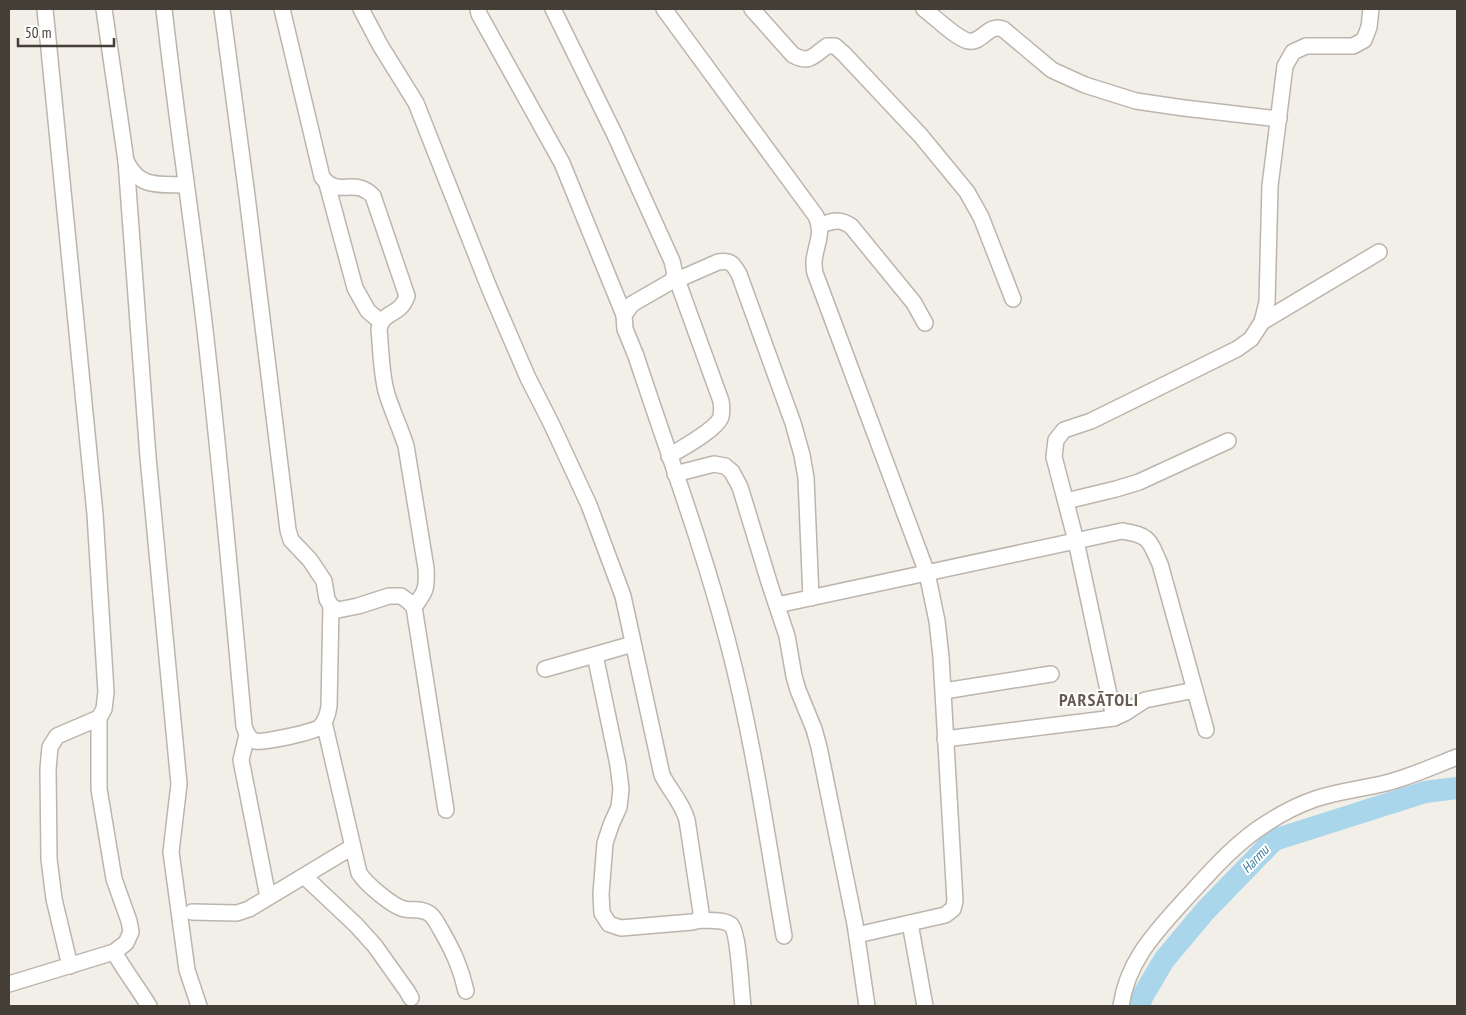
<svg xmlns="http://www.w3.org/2000/svg" width="1466" height="1015" font-family="'PT Sans Narrow',sans-serif">
  <rect width="100%" height="100%" fill="#f2eee8"/>
  <g fill="none" stroke-linecap="round" stroke-linejoin="round">
    <!-- river -->
    <path stroke="#a9d6ea" stroke-width="22" d="M1140,1006L1141,999L1164,960L1205,911L1274,840L1425,792L1457,788"/>
    <defs>
      <g id="street">
        <path d="M45,9L95,514L106,692L104,709L99,718L57,736L50,747L48,769L49,859L54,899L70,966"/>
        <path d="M104,9L126,161C140,189 158,184 186,185"/>
        <path d="M164,9C175,108 190,206 202,305C219,445 231,586 244,726C246,732 248,739 255,741C263,743 315,732 320,727C326,721 328,714 329,706L331,606"/>
        <path d="M222,9L247,196L288,530L291,540L310,560L324,581L327,599L331,606L338,610L358,606L389,596H401L408,601L414,607L446,810"/>
        <path d="M282,9L322,177C339,199 353,176 373,196L407,296C400,317 383,310 379,329C381,350 381,371 386,391C391,409 400,427 406,446L426,568C427,589 426,591 414,607"/>
        <path d="M361,9L380,45L416,103L490,290L528,378L551,423L589,505L623,596L662,775C670,791 682,802 687,820L701,912L700,920L692,922L621,928L609,924L602,913L601,894L605,843L611,825L619,807L621,789L618,765L595,655"/>
        <path d="M478,9L479,14L562,163L624,315"/>
        <path d="M553,9L614,133L672,261L675,274L672,281L632,304L624,315L625,329L636,356C667,450 702,544 727,639C753,737 767,837 784,936"/>
        <path d="M664,9L816,216C824,234 816,243 814,261C814,265 814,269 815,273L927,573L937,621L941,657L955,901L953,909L945,915L857,935"/>
        <path d="M752,9L793,55C810,64 813,56 827,46H835L844,54L921,136L967,192L981,217L1013,299"/>
        <path d="M924,9C935,17 956,38 968,41C982,44 988,23 1003,29L1052,70L1085,85L1136,101L1184,108L1279,119"/>
        <path d="M126,161L148,457L179,784L171,852L187,970L199,1006"/>
        <path d="M327,184L355,288L368,311L381,322"/>
        <path d="M820,225C833,221 839,218 851,226L914,303L925,323"/>
        <path d="M677,280L718,262C731,260 733,264 739,274L793,423L802,455L806,478L811,598"/>
        <path d="M1262,322L1379,252"/>
        <path d="M669,456C682,448 716,430 721,417C722,412 722,407 721,401L675,274"/>
        <path d="M675,474L714,464L725,466L732,472L740,487L769,582L787,636L794,676L798,690L814,729L819,747L855,924L867,1006"/>
        <path d="M1066,501L1116,489L1139,482L1228,441"/>
        <path d="M777,605L1122,531C1150,535 1149,540 1160,564L1206,730"/>
        <path d="M545,669L633,644"/>
        <path d="M944,691L1051,674"/>
        <path d="M1114,718L1076,541L1054,457L1056,440L1064,430L1091,421L1237,349L1251,339L1262,322L1267,302L1270,186L1285,66L1293,52L1306,46H1353L1364,40L1369,27L1371,9"/>
        <path d="M324,722L359,873C366,884 392,906 404,909C414,911 422,908 430,914C435,918 438,925 441,930C453,951 461,968 466,991"/>
        <path d="M247,735L241,760L268,897"/>
        <path d="M945,739L1114,718L1125,713L1145,700L1195,690"/>
        <path d="M304,876L356,925L375,946L407,991L411,998"/>
        <path d="M192,912L237,913L249,909L352,847"/>
        <path d="M700,920C708,921 724,919 731,925C739,933 741,992 743,1006"/>
        <path d="M910,923L925,1006"/>
        <path d="M114,952C125,971 138,988 149,1006"/>
        <path d="M9,984L114,952L126,943L131,932L129,921L114,879L99,789V718"/>
        <path d="M1121,1006C1127,964 1151,937 1179,906C1206,877 1233,844 1267,823C1282,813 1298,805 1315,799C1338,791 1362,789 1386,783C1410,777 1434,766 1457,757"/>
      </g>
    </defs>
    <!-- street casing -->
    <use href="#street" stroke="#bdb5ab" stroke-width="18"/>
    <!-- street -->
    <use href="#street" stroke="#fff" stroke-width="15"/>
  </g>
  <g text-anchor="middle" dominant-baseline="central" stroke-width="4" stroke-linejoin="round" paint-order="stroke">
    <!-- water labels -->
    <g font-size="14" font-style="italic" fill="#377ea0" stroke="#fff">
      <text transform="translate(1255 859) rotate(-46)">Harmu</text>
    </g>
    <!-- district labels -->
    <g font-size="18" font-weight="bold" letter-spacing="1" fill="#675b4f" stroke="#fff">
      <text x="1099" y="699">PARSĀTOLI</text>
    </g>
  </g>
  <!-- border -->
  <rect width="1466" height="1015" fill="none" stroke="#453e37" stroke-width="20"/>
  <!-- scale -->
  <path d="M18 38v8h96v-8" fill="none" stroke="#453e37" stroke-width="2.5"/>
  <text x="25" y="38" font-size="15" fill="#453e37" stroke="#ffffff" stroke-width="4" paint-order="stroke">50 m</text>
</svg>
